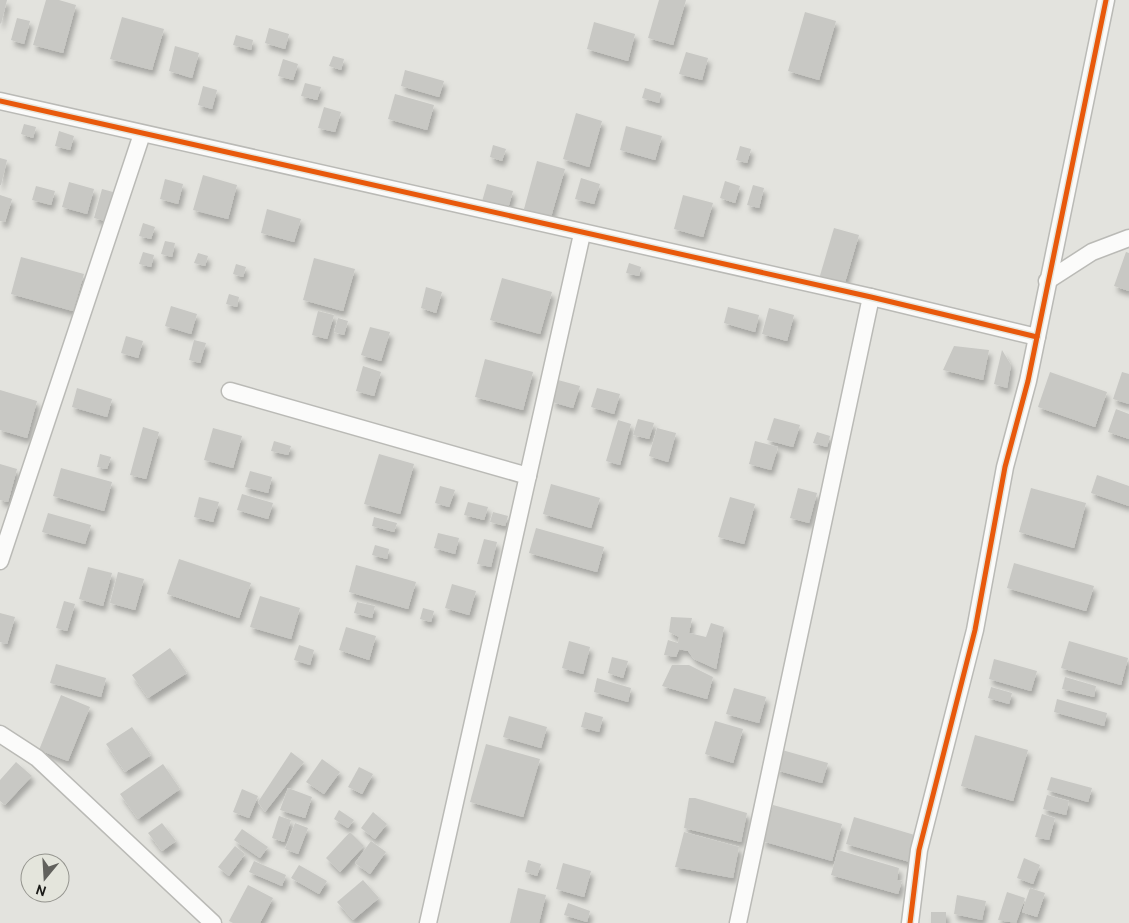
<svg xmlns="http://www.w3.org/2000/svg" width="1129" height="923" font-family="Cabin,sans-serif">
  <defs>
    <filter id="shadow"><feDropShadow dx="3" dy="5.5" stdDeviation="2.5" flood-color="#0004"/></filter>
  </defs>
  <rect width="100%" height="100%" fill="#e3e3de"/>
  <!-- building -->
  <g fill="#c8c8c4" filter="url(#shadow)">
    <path d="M0,0H7L1,24L0,23Z"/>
    <path d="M46,0H59L76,5L63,53L33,45Z"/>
    <path d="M659,0H686L673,45L648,38Z"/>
    <path d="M805,12L836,21L819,80L788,71Z"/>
    <path d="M122,17L164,29L152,70L110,59Z"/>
    <path d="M17,18L30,21L24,44L11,40Z"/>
    <path d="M594,22L635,34L628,61L587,49Z"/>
    <path d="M269,28L289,34L285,49L265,43Z"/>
    <path d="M236,35L253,40L251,50L233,45Z"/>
    <path d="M175,46L199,53L192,78L169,71Z"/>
    <path d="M686,52L708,58L702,80L679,74Z"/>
    <path d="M333,56L344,59L341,70L329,66Z"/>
    <path d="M283,59L298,64L293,80L278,76Z"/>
    <path d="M405,70L444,81L439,97L401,86Z"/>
    <path d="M305,83L321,87L317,100L301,96Z"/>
    <path d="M203,86L217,90L212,109L198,105Z"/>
    <path d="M645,88L661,93L659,103L642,98Z"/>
    <path d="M395,94L434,105L427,130L388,119Z"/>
    <path d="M324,107L341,112L335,132L318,128Z"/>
    <path d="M576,113L602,121L589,167L563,159Z"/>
    <path d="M24,124L36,127L33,138L21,134Z"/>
    <path d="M626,126L662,136L655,160L620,150Z"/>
    <path d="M59,131L74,136L70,150L55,146Z"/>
    <path d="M493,145L506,149L502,161L490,157Z"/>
    <path d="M740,146L751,149L747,163L736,160Z"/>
    <path d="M0,158L7,160L1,185H0Z"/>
    <path d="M537,161L565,169L551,217L524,209Z"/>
    <path d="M203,175L237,185L228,219L193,210Z"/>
    <path d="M581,178L600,184L594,204L575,199Z"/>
    <path d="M165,179L183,184L178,204L160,199Z"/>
    <path d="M725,181L740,186L735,203L720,198Z"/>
    <path d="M69,182L94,189L87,214L62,207Z"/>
    <path d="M487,184L513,191L507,212L481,205Z"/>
    <path d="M753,185L764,188L759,208L747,205Z"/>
    <path d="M36,186L55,191L51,205L32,200Z"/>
    <path d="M102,189L113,192L105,221L94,218Z"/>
    <path d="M0,195L12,199L5,222L0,221Z"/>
    <path d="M683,195L713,203L703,237L674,229Z"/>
    <path d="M267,209L301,219L294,242L261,233Z"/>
    <path d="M143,223L155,227L151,239L139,236Z"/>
    <path d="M834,228L859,235L844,286L819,279Z"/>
    <path d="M165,241L175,243L172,257L161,254Z"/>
    <path d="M143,252L154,255L151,267L139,264Z"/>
    <path d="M1126,252L1129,253V291L1114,286Z"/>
    <path d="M198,253L208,256L205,266L194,263Z"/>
    <path d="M21,257L84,274L73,311L11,294Z"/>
    <path d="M314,258L355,269L343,311L303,300Z"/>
    <path d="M629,263L641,267L639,276L626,273Z"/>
    <path d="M236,264L246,267L243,277L233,274Z"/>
    <path d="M502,278L552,292L540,334L490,320Z"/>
    <path d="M426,287L442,292L436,313L421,308Z"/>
    <path d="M229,294L239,297L237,307L226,304Z"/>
    <path d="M171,306L197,314L191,334L165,326Z"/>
    <path d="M728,307L759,315L755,332L724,323Z"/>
    <path d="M769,308L794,315L787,341L762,334Z"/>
    <path d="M318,311L334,315L327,339L312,335Z"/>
    <path d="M338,318L348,321L344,335L334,332Z"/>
    <path d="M370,327L390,332L381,361L361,355Z"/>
    <path d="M126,336L143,341L138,358L121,353Z"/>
    <path d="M194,340L206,343L200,363L189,360Z"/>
    <path d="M954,346L989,350L983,380L943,370Z"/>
    <path d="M1002,350L1011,365L1007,388L994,384Z"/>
    <path d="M485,359L533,372L523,410L475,397Z"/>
    <path d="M363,366L381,372L374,396L356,391Z"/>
    <path d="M1050,372L1107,392L1095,427L1038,407Z"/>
    <path d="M1122,372L1129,374V404L1113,399Z"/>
    <path d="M558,380L580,386L573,408L552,402Z"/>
    <path d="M77,388L112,399L107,417L72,407Z"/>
    <path d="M597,388L620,394L614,414L591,407Z"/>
    <path d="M0,390L37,401L27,438L0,430Z"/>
    <path d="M1116,409L1129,414V439L1108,432Z"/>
    <path d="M774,418L800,425L793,447L767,440Z"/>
    <path d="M638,419L654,423L649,439L633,435Z"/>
    <path d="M618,420L631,424L620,465L606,461Z"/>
    <path d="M143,427L159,432L146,479L130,475Z"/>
    <path d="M213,428L242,436L233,468L204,460Z"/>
    <path d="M657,428L676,433L668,462L649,456Z"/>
    <path d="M817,432L830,436L827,447L813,443Z"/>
    <path d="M274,441L291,446L288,455L271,451Z"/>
    <path d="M755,441L778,447L771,470L749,464Z"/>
    <path d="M100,454L111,457L107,469L97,467Z"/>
    <path d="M379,454L414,464L400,514L364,504Z"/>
    <path d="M0,464L17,469L8,502L0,500Z"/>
    <path d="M61,468L112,482L104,511L53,496Z"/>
    <path d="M250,471L272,477L268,493L245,487Z"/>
    <path d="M1097,475L1129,486V506L1091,493Z"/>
    <path d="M551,484L600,498L591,528L543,514Z"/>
    <path d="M440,486L455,490L449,507L435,503Z"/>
    <path d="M798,488L817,493L809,523L790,518Z"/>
    <path d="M1031,488L1086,503L1074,548L1019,532Z"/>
    <path d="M242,494L273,503L268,519L237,510Z"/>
    <path d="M199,497L219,502L213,522L194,517Z"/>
    <path d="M730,497L755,504L744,544L718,537Z"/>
    <path d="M468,502L488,507L484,520L464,515Z"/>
    <path d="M493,512L508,516L505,526L490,522Z"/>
    <path d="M48,513L91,525L85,544L42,532Z"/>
    <path d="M374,517L397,523L394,532L372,526Z"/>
    <path d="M536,528L604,547L597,572L529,553Z"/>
    <path d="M438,533L459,538L455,554L434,548Z"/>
    <path d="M484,539L497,542L491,567L477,564Z"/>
    <path d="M375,545L389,549L387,559L372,555Z"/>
    <path d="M179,559L251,583L239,618L167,594Z"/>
    <path d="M1014,563L1094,586L1086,611L1007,588Z"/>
    <path d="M356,565L416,582L408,609L349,592Z"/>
    <path d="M88,567L112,573L103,606L79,599Z"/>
    <path d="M118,572L144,579L135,610L110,603Z"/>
    <path d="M452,584L476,591L469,615L445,608Z"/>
    <path d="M260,596L300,608L291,639L250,627Z"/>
    <path d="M64,601L75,604L67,631L56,628Z"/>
    <path d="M357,602L375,606L372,618L354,613Z"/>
    <path d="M423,608L434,611L431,622L420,619Z"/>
    <path d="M0,613L15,617L7,644L0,642Z"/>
    <path d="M671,617L692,618L689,633L706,637L711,623L724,627L716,669L694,659L688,651L679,649L676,657L664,655L668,640L678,643L679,637L669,632Z"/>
    <path d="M346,627L376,636L369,660L339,650Z"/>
    <path d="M569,641L590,647L583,674L562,668Z"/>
    <path d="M1069,641L1128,658L1121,685L1061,668Z"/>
    <path d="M299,645L314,650L310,665L294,660Z"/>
    <path d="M170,648L187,673L148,698L132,675Z"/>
    <path d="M612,657L628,661L623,678L608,673Z"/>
    <path d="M994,659L1037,671L1031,691L989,679Z"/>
    <path d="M56,664L106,678L101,697L50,683Z"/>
    <path d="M672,665H689L713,677L707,699L662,686Z"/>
    <path d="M1065,677L1096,686L1094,697L1062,689Z"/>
    <path d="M597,678L631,688L628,702L594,692Z"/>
    <path d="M991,687L1012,693L1009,704L988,698Z"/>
    <path d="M734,688L766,697L759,723L726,714Z"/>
    <path d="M61,695L90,707L68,761L39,750Z"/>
    <path d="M1057,699L1107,713L1104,726L1054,712Z"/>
    <path d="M585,712L603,717L599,732L581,727Z"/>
    <path d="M509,716L547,727L541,748L503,737Z"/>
    <path d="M715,721L743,729L733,763L705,754Z"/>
    <path d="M132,727L151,755L125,772L106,744Z"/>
    <path d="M975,735L1028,750L1013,801L961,786Z"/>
    <path d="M486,744L540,759L523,817L470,802Z"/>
    <path d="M782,750L828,763L822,783L776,770Z"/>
    <path d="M291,752L304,762L265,812L258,802Z"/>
    <path d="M322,759L340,772L324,794L306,782Z"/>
    <path d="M16,762L32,776L5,805L0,801V780Z"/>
    <path d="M163,764L180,789L138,819L120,794Z"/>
    <path d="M359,767L373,774L362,794L348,787Z"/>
    <path d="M1051,777L1092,788L1088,802L1047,790Z"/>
    <path d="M288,788L312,797L305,818L280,810Z"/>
    <path d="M242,789L258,796L249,818L233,812Z"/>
    <path d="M1047,795L1069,801L1066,815L1043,809Z"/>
    <path d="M689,798H695L747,813L741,842L684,828Z"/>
    <path d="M773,805L842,824L832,861L762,841Z"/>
    <path d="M339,810L354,820L348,828L334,819Z"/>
    <path d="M373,812L387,824L375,839L361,828Z"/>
    <path d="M1042,814L1055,818L1049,840L1035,837Z"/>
    <path d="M279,816L291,820L284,842L272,838Z"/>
    <path d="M854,817L918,836L910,862L846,844Z"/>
    <path d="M162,823L176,841L162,851L148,833Z"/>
    <path d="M295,823L308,828L298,854L285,849Z"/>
    <path d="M242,829L268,847L260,858L234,840Z"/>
    <path d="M350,832L364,846L340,872L326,858Z"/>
    <path d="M684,832L739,847L733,878L675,867Z"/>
    <path d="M371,841L386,852L370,874L355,863Z"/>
    <path d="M235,846L245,854L229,876L218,867Z"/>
    <path d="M838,850L899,868L897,880L902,881L898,894L831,875Z"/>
    <path d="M1024,858L1040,865L1033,884L1017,878Z"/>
    <path d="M528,860L541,864L537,876L525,872Z"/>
    <path d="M254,861L286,875L282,886L249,872Z"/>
    <path d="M563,863L591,871L584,897L556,889Z"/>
    <path d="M299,865L327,881L319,894L291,878Z"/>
    <path d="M363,880L379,898L353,920L337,902Z"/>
    <path d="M248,885L273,898L260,923H233L229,921Z"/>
    <path d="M518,888L546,895L539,923H510Z"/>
    <path d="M1030,888L1045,893L1037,917L1022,912Z"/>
    <path d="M1007,892L1025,898L1016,923L998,920Z"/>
    <path d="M957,895L986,901L982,920L954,914Z"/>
    <path d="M568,903L590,911L587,922L564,915Z"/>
    <rect x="931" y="912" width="15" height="11"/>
  </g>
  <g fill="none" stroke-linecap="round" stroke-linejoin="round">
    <defs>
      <g id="minor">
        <path d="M0,101L871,297L1037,337"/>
        <path d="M1047,281L1092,252L1129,238"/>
        <path d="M230,391L528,476"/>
        <path d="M0,561L142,134"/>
        <path d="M0,734L37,758L213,923"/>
        <path d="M428,923L582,234"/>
        <path d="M738,923L871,297"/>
        <path d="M910,923L919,850L975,630L1005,467L1028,381L1106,0"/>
      </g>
    </defs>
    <!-- minor casing -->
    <use href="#minor" stroke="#babab6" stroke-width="19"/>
    <!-- minor -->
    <use href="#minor" stroke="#fbfbfa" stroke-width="16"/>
    <defs>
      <g id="cycleway">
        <path d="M0,101L871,297L1037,337"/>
        <path d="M910,923L919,850L975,630L1005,467L1028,381L1106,0"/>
      </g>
    </defs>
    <!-- cycleway casing -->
    <use href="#cycleway" stroke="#e4e5dc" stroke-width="8"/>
    <!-- cycleway -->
    <use href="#cycleway" stroke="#e8590c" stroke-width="5"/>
  </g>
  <!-- north arrow -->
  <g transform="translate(45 878) rotate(198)"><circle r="24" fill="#e4e5dc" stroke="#94948e"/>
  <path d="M0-4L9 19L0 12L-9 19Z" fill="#61615d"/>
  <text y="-8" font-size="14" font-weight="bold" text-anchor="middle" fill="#1b1b18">N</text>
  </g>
</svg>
